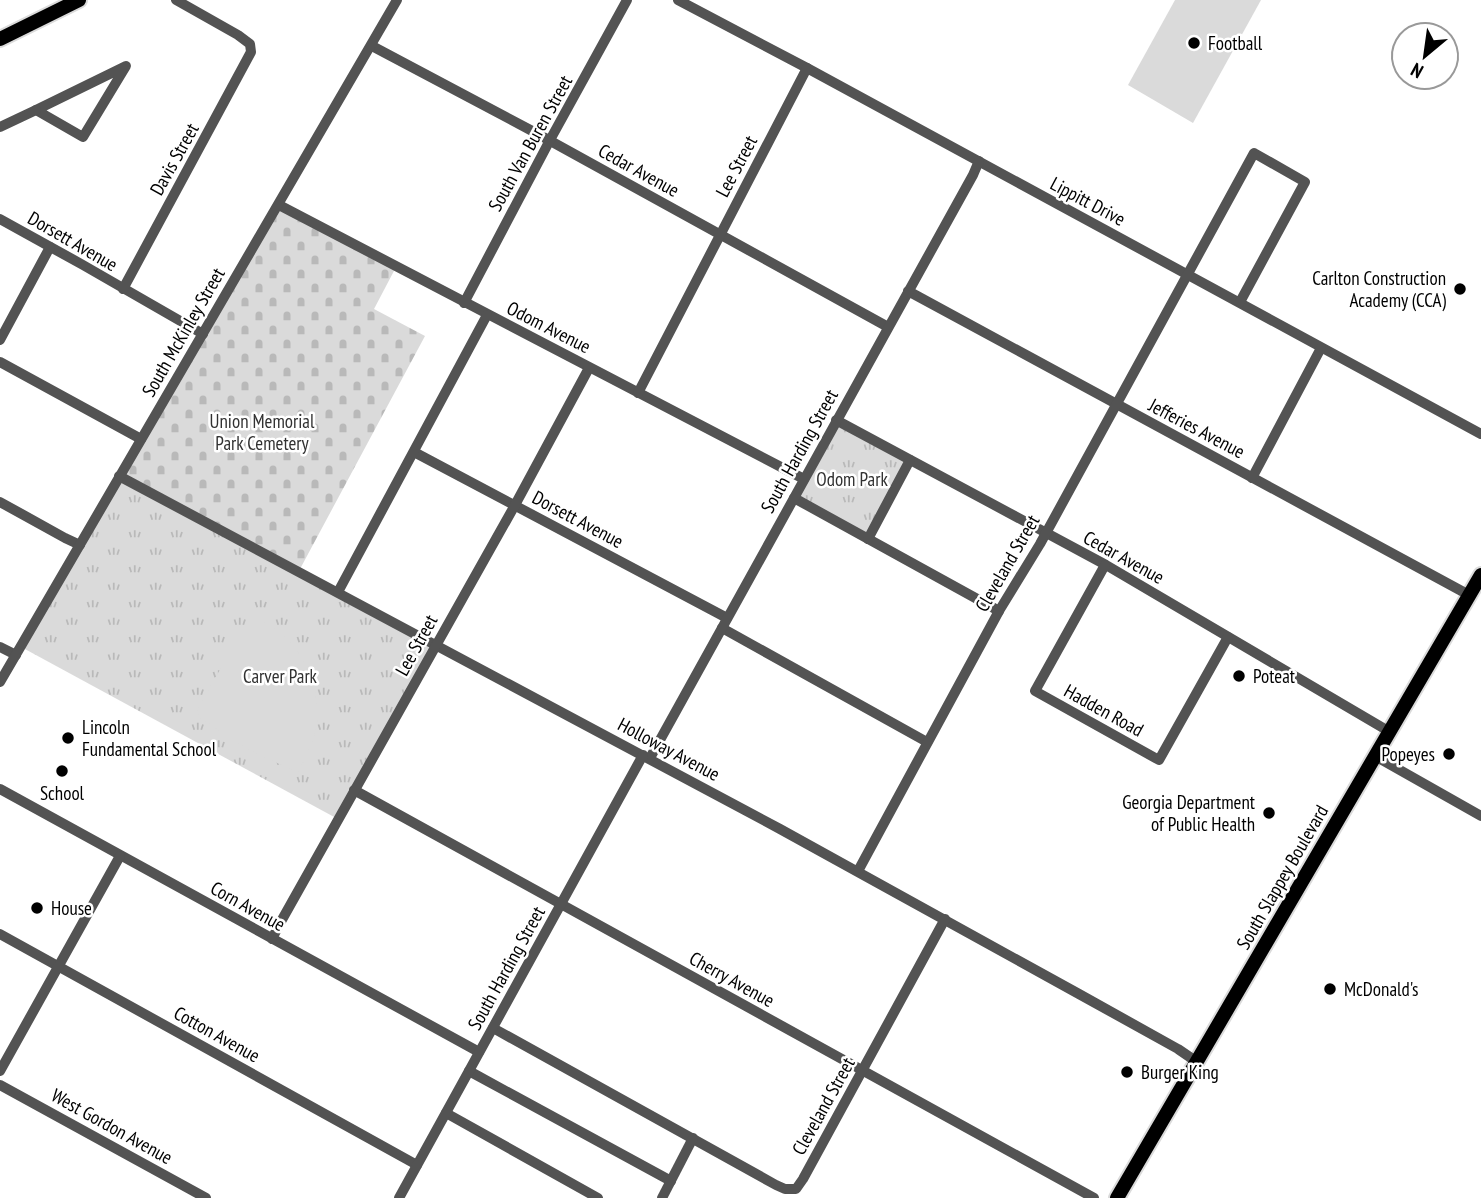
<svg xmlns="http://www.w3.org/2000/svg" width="1481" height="1198" font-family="'PT Sans Narrow',sans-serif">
  <defs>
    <pattern id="cemetery-stones" width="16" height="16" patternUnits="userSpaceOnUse" patternTransform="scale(1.75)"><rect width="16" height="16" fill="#dadada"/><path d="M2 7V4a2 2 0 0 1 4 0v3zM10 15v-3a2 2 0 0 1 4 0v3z" fill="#b9b9b9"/></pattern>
    <pattern id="park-tufts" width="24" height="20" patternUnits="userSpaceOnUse" patternTransform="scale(1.75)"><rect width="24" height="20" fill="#dadada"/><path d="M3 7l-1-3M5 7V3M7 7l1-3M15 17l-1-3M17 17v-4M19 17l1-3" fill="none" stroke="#b9b9b9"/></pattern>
  </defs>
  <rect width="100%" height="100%" fill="#fff"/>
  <!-- cemetery -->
  <path fill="url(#cemetery-stones)" d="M280,208L395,269L374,309L425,336L300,569L123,475Z"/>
  <!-- park -->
  <g fill="url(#park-tufts)">
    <path d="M837,421L909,461L867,537L795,497Z"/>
    <path d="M120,480L431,646L336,818L23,648Z"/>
  </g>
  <!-- pitch -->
  <g fill="#dadada">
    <path d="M1175,0H1261L1193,123L1128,85Z"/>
    <path d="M259,618C268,625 278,630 286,637C307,658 320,693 317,722C315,740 306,756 298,773L248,749L200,718L197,710L222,666Z"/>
  </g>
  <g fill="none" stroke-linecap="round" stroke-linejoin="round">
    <defs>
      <g id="major">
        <path d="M0,39L79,0"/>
        <path d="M1117,1198L1481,575"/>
      </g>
    </defs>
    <!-- major casing -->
    <use href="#major" stroke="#dbdbdb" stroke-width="18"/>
    <!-- minor -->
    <g stroke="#535353" stroke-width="10">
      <path d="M678,0L807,68L1481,434"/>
      <path d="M372,46L536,133L888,327"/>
      <path d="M126,66L83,137L36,110Z"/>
      <path d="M0,127L36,110"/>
      <path d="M279,205L804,479"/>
      <path d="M0,219L83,265L203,334"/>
      <path d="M123,289L251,52L250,44L238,35L176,0"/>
      <path d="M908,291L1469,595"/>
      <path d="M464,303L550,140L627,0"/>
      <path d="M0,340L50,247"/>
      <path d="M0,362L141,439"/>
      <path d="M638,393L807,68"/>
      <path d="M836,420L1106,565L1390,732"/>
      <path d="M414,452L727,618"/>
      <path d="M119,476L780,829L1079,994L1178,1049L1197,1062"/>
      <path d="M1252,478L1321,348"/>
      <path d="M794,498L999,611"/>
      <path d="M0,502L65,538L80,545"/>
      <path d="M868,539L910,460"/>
      <path d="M1105,565L1035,691L1159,760L1228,637"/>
      <path d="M338,592L487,315"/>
      <path d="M722,628L927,742"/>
      <path d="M0,647L16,655"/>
      <path d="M0,682L397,0"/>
      <path d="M1375,756L1481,816"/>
      <path d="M650,758L973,175L979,161"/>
      <path d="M0,789L479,1052"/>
      <path d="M354,790L1094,1198"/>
      <path d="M858,871L999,611L1040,544L1254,153L1305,182L1240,302"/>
      <path d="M0,934L417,1165"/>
      <path d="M272,939L279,925L515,505L589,368"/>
      <path d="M493,1028L776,1185L785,1189H796L803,1179L945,919"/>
      <path d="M0,1071L120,856"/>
      <path d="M469,1071L671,1181"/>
      <path d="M0,1085L206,1198"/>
      <path d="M446,1113L598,1198"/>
      <path d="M399,1198L643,755"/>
      <path d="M662,1198L693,1138"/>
    </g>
    <!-- major -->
    <use href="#major" stroke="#000" stroke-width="14"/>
  </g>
  <!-- markers -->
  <g fill="#000" stroke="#fff" stroke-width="2.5">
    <circle cx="1194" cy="43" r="7"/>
    <circle cx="1460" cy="289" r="7"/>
    <circle cx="1239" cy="676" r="7"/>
    <circle cx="68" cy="738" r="7"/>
    <circle cx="1449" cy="754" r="7"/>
    <circle cx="62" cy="771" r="7"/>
    <circle cx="1269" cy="813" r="7"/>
    <circle cx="37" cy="908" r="7"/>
    <circle cx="1330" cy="989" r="7"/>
    <circle cx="1127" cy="1072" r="7"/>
  </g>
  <g text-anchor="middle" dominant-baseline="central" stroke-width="5" stroke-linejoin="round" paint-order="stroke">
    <!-- poi labels -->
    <g font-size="19" fill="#000" stroke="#fff" text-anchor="start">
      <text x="1208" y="43">Football</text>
      <text x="1446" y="278" text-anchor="end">Carlton Construction<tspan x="1446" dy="22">Academy (CCA)</tspan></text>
      <text x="1253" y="676">Poteat</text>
      <text x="82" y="727">Lincoln<tspan x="82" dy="22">Fundamental School</tspan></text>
      <text x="1435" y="754" text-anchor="end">Popeyes</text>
      <text x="62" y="793" text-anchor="middle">School</text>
      <text x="1255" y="802" text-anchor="end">Georgia Department<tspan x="1255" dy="22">of Public Health</tspan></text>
      <text x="51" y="908">House</text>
      <text x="1344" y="989">McDonald's</text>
      <text x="1141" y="1072">Burger King</text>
    </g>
    <!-- street labels -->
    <g font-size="19" fill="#000" stroke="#fff">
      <text transform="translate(530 143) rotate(-61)">South Van Buren Street</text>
      <text transform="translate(174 159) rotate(-61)">Davis Street</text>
      <text transform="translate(736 166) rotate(-62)">Lee Street</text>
      <text transform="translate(639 170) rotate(29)">Cedar Avenue</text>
      <text transform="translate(1088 201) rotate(28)">Lippitt Drive</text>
      <text transform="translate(73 241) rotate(30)">Dorsett Avenue</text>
      <text transform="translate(549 327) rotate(27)">Odom Avenue</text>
      <text transform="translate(183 332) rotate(-60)">South McKinley Street</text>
      <text transform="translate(1197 428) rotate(28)">Jefferies Avenue</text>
      <text transform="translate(799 451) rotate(-61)">South Harding Street</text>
      <text transform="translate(578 519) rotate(28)">Dorsett Avenue</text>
      <text transform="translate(1124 557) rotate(29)">Cedar Avenue</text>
      <text transform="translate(1007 563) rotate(-60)">Cleveland Street</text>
      <text transform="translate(416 645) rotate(-61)">Lee Street</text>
      <text transform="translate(1104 710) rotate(29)">Hadden Road</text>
      <text transform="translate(669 749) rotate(28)">Holloway Avenue</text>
      <text transform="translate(1282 877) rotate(-60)">South Slappey Boulevard</text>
      <text transform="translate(248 906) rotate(29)">Corn Avenue</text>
      <text transform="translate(506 968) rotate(-61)">South Harding Street</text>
      <text transform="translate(732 979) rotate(29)">Cherry Avenue</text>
      <text transform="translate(217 1034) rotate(29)">Cotton Avenue</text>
      <text transform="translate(823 1106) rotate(-61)">Cleveland Street</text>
      <text transform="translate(112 1126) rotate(29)">West Gordon Avenue</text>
    </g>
    <!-- park labels -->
    <g font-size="19" fill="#313131" stroke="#fff">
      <text x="262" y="421">Union Memorial<tspan x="262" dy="22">Park Cemetery</tspan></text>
      <text x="852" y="479">Odom Park</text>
      <text x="280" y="676">Carver Park</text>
    </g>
  </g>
  <!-- north arrow -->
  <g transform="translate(1425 56) rotate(209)"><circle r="33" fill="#ffffff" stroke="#999999" stroke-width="2"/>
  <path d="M0-5L12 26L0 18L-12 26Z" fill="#000000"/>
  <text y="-10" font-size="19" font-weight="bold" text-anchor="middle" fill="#000000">N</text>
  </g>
</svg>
